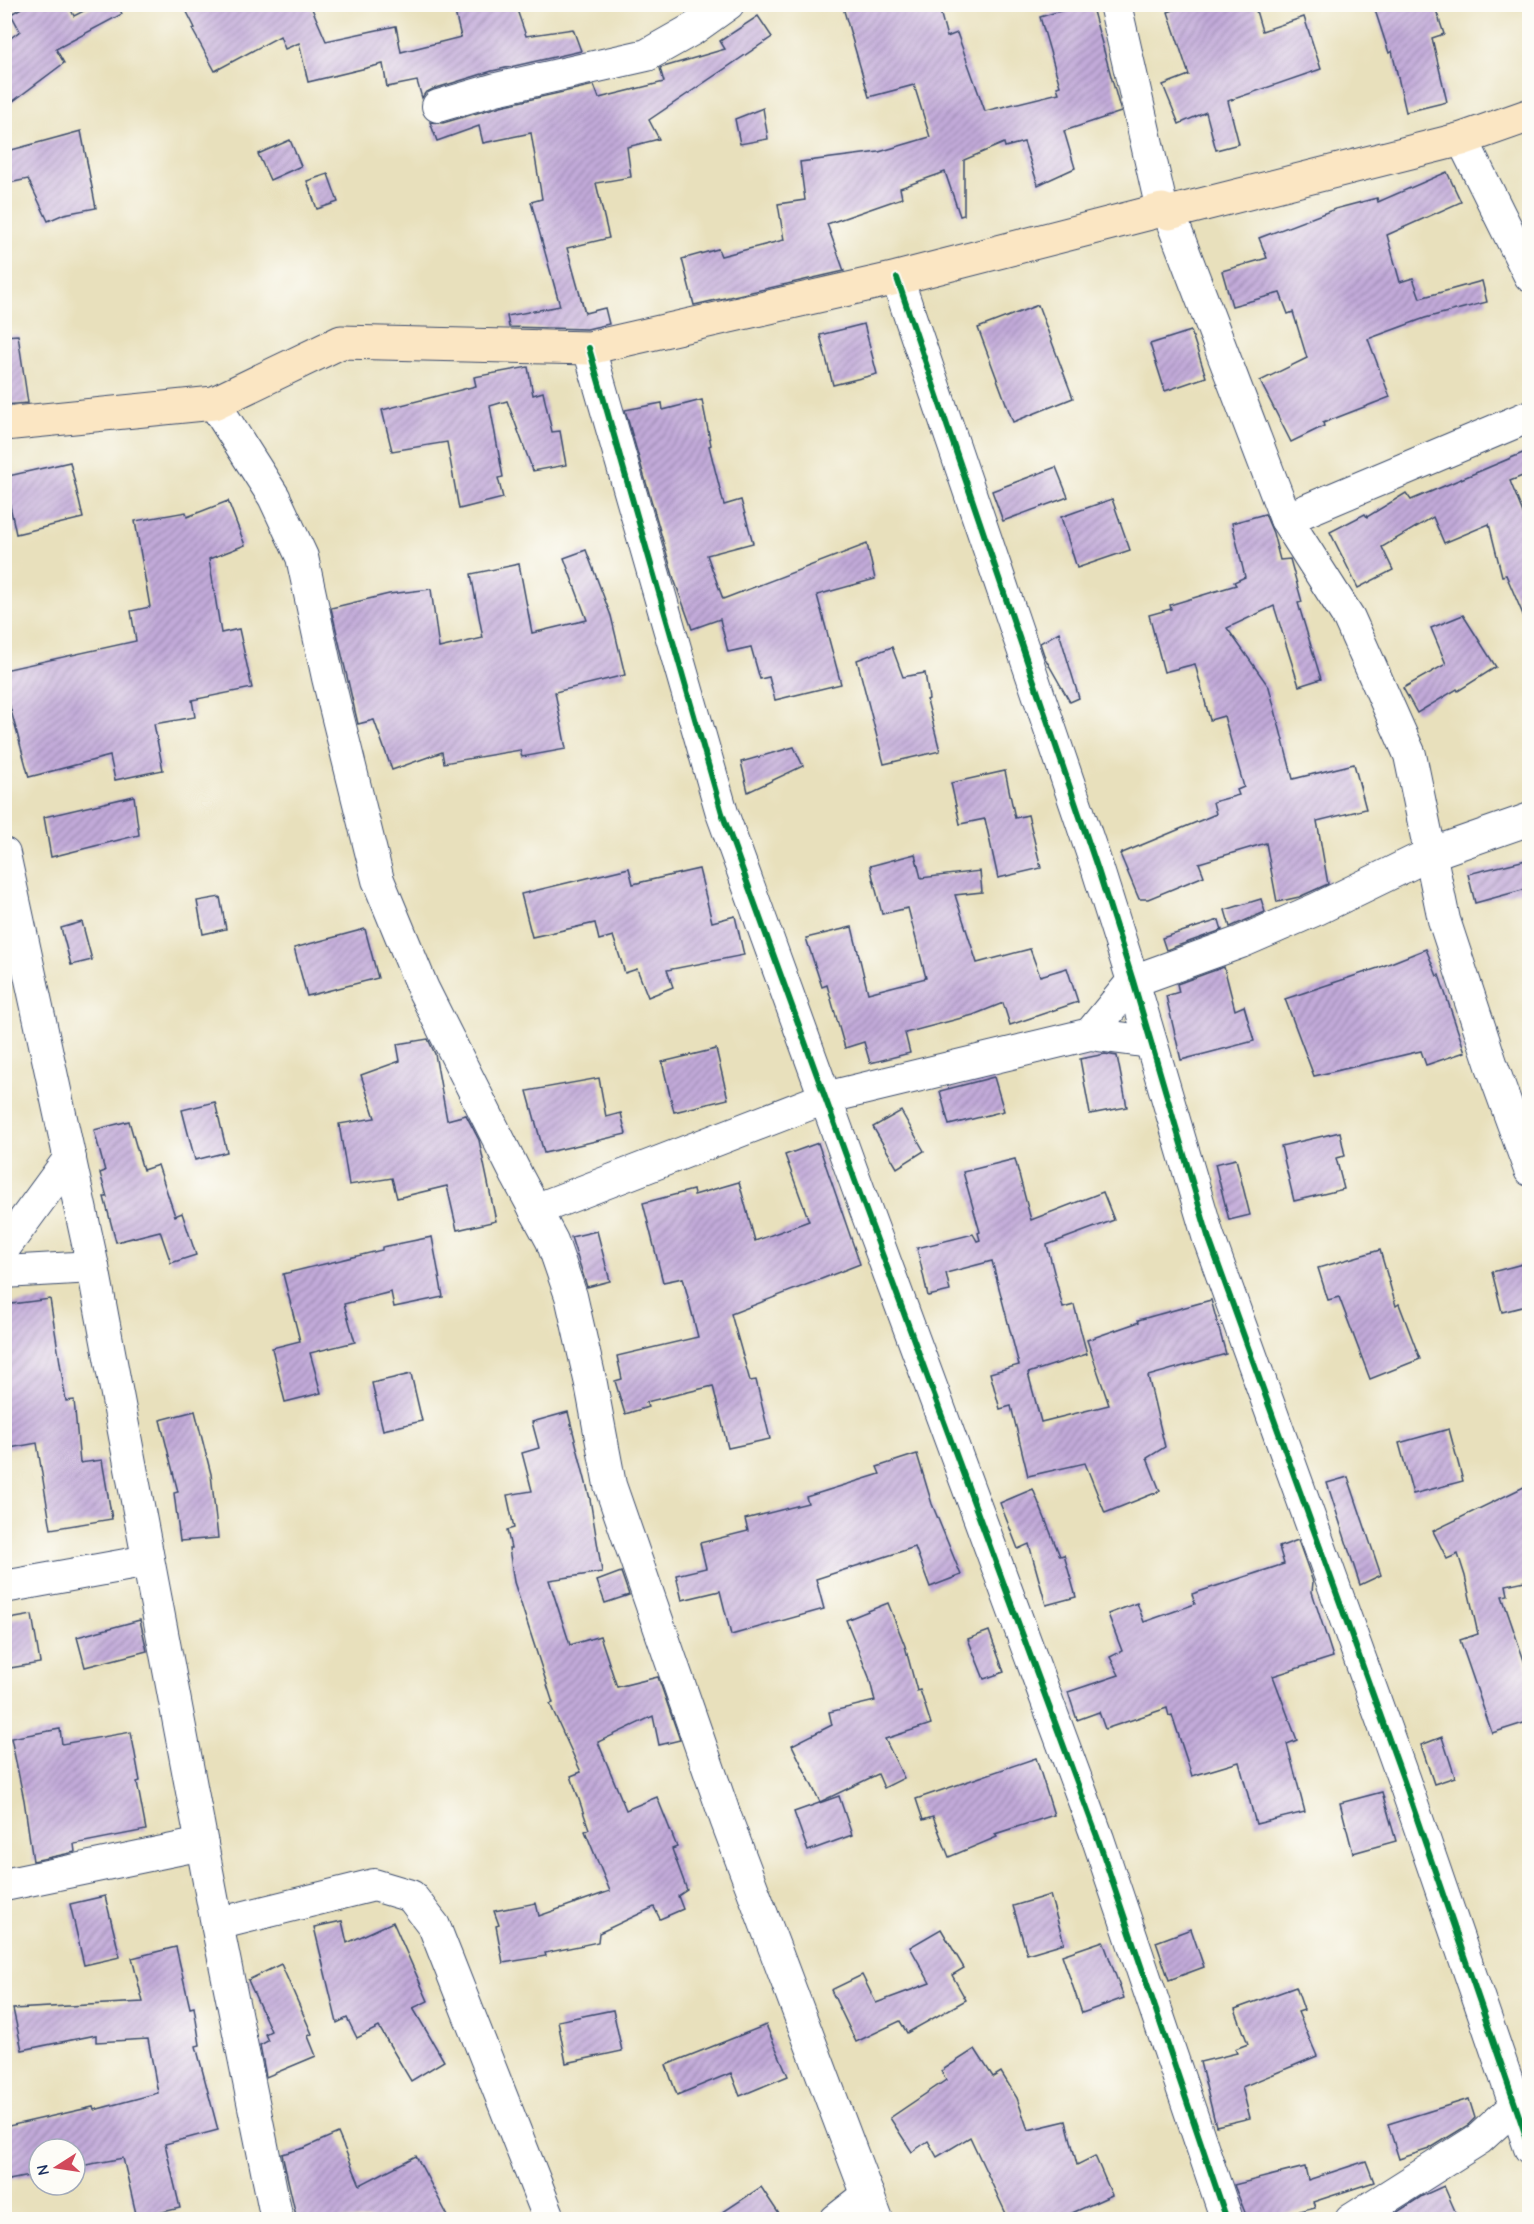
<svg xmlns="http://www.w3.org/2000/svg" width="1534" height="2224" font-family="'Comic Neue',sans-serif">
  <defs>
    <pattern id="building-hatch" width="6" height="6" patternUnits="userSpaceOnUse" patternTransform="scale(1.5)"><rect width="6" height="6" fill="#c2aad9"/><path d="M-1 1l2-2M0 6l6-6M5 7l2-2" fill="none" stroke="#9d8bb3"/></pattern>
  </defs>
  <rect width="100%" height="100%" fill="#fdfcf7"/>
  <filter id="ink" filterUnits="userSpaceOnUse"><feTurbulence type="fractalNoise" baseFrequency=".0167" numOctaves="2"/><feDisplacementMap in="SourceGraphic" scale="12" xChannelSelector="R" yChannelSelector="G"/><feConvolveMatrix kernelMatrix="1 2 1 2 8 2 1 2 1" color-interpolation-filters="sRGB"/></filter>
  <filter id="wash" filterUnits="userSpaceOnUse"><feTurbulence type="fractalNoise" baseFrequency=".008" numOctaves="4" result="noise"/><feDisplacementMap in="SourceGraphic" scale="24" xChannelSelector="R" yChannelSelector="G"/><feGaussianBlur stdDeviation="1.35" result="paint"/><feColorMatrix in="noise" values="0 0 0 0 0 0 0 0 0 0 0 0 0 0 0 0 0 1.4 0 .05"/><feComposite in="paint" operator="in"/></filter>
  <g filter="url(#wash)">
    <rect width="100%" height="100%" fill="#e8e0bc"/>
    <g id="blocks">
      <!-- building -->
      <g fill="url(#building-hatch)">
        <path d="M28,4H68L74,16L97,4H117L122,14L56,49L64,63L4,108V43L20,31L11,14Z"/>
        <path d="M183,4H310L326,41L396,26L401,52L461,37L453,4H515L526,36L573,29L581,51L492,71L433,89L425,93L422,98L417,81L387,87L383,64L308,82L299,43L285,49L280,36L215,71L192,29L195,28Z"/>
        <path d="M842,4H938L947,37L957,33L985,111L1059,93L1057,87L1060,86L1040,17L1084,4H1091L1121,112L1064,131L1075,168L1038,185L1024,142L1005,147L1004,143L964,160V215L960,216L945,172L900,188L902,198L827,224L844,271L694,305L682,259L718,249L721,256L784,240L778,204L805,200L800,162L879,152L930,137L914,85L869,97Z"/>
        <path d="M1190,4H1254L1262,31L1304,17L1321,69L1228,101L1239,144L1216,150L1206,112L1179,124L1163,85L1189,75L1168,12Z"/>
        <path d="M1373,4H1434L1444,34L1432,38L1447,102L1406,112L1392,51L1389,53Z"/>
        <path d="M758,16L772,37L649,120L659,139L627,147L631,177L596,183L609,238L567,248L585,313L605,308L609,324L587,329L509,327L507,316L560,306L531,202L542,199L531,133L483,143L479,126L437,141L430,122L443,123L501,106L594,85L599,98L664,82L660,68L725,49L720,41Z"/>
        <path d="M763,108L768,139L740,144L735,119Z"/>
        <path d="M81,131L96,208L64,214L48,221L28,179L4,184V152Z"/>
        <path d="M290,140L301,166L270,180L258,154Z"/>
        <path d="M1447,172L1461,202L1387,235L1400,282L1413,278L1420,298L1482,281L1487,302L1425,318L1368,339L1390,397L1323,423L1324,426L1291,442L1260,381L1307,358L1293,312L1288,314L1280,293L1232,306L1222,271L1267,258L1259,238L1335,209L1377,198L1378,202Z"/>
        <path d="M328,174L338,202L317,209L307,181Z"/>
        <path d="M1038,305L1073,398L1013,422L978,328Z"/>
        <path d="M864,324L877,374L833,385L820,335Z"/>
        <path d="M1191,331L1206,377L1165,391L1150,344Z"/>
        <path d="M18,335L28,403L4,405V336Z"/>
        <path d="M528,367L533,395L543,392L552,432L560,431L566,465L533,471L507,401L490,406L503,477L498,478L503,498L459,509L447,442L392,451L382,410L476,386L474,377Z"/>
        <path d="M702,400L711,445L709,446L724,505L741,500L753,543L707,555L723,599L867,544L875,579L817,595L841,684L775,700L769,677L760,679L751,647L728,652L720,619L692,629L674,579L625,410L662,403L663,410Z"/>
        <path d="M1530,450V473L1510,481L1530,530V631L1506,575L1502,576L1489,524L1444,543L1433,517L1382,547L1393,570L1358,588L1330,532L1365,514L1367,517L1406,493L1411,500Z"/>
        <path d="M70,462L83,518L16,534L4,477Z"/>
        <path d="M1056,467L1068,497L1003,521L992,491Z"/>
        <path d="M1112,499L1130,550L1077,568L1061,517Z"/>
        <path d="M228,501L245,545L209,559L221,633L239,629L252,688L192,700L195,717L154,724L163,770L115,780L110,756L29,777L4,685V670L136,641L131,611L150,607L135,521L186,512L187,517Z"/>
        <path d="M1265,514L1273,533L1280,560L1290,559L1302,602L1298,603L1321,679L1299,686L1274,606L1227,628L1269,687L1293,779L1354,764L1366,809L1317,821L1328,884L1299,897L1277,902L1266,843L1199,863L1204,876L1148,899H1139L1120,854L1216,814L1213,802L1239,795L1237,790L1244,787L1224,716L1210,720L1195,664L1164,672L1149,615L1171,609L1170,605L1236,585L1234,582L1245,577L1232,523Z"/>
        <path d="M586,550L611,616L625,675L555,692L566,749L522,757L520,750L444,763L442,752L392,770L374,720L358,724L331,608L389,594L431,589L439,648L483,638L471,574L519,564L532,633L587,620L564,558Z"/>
        <path d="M1463,615L1496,667L1458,691L1457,689L1417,713L1403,688L1446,664L1431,628Z"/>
        <path d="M1059,632L1079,698L1070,702L1045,658L1040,643Z"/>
        <path d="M892,647L903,677L925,673L929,699L927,700L940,751L884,764L857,660Z"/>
        <path d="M794,747L803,766L748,792L741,762Z"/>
        <path d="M1005,771L1015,818L1028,815L1041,868L998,878L985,819L960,824L951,783Z"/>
        <path d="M134,796L139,835L51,857L44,817Z"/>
        <path d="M915,854L921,878L980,871L982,892L955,895L977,963L1030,949L1040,976L1067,968L1078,1002L1010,1025L1003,1003L973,1015L905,1033L910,1053L870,1063L864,1042L845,1048L827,985L822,987L806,938L852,927L868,993L926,978L908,908L882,914L870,866Z"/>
        <path d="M1530,859V888L1475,903L1468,874Z"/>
        <path d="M629,868L633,884L699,869L712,922L735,916L744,955L667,970L673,987L648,997L637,969L625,973L613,936L599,940L595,923L532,937L521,894Z"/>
        <path d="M220,897L226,929L203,934L197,901Z"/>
        <path d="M1261,899L1265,912L1230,927L1225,910Z"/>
        <path d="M1219,920L1222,930L1166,950L1162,938Z"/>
        <path d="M82,922L92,960L71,965L61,928Z"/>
        <path d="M365,929L378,978L307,996L294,948Z"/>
        <path d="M1426,949L1437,976L1439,975L1465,1052L1426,1065L1421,1051L1314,1076L1285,999L1378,968Z"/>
        <path d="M1224,967L1235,1010L1244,1006L1254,1041L1181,1060L1166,996L1179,992L1177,984Z"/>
        <path d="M428,1039L435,1054L447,1120L466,1115L479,1140L496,1221L457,1230L447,1186L397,1198L392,1178L349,1185L339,1124L375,1118L361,1075L400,1061L397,1044Z"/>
        <path d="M716,1049L728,1099L674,1112L662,1062Z"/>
        <path d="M1105,1054L1117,1056L1127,1107L1090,1114L1080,1059Z"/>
        <path d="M994,1077L1004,1111L949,1125L940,1091Z"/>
        <path d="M599,1078L606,1117L621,1113L626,1134L544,1153L527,1091Z"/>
        <path d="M215,1102L227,1152L195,1160L182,1110Z"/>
        <path d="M901,1111L924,1151L897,1168L873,1127Z"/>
        <path d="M129,1121L143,1170L158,1165L175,1216L182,1213L196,1255L171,1263L160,1231L116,1242L104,1197H107L100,1173L105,1171L94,1130Z"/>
        <path d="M1340,1132L1345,1156L1336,1158L1344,1189L1294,1201L1281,1146Z"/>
        <path d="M818,1143L860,1264L731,1314L750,1381L756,1380L770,1439L728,1448L713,1386L646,1402L648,1407L625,1414L615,1381L622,1379L617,1356L698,1337L683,1278L663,1282L643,1203L693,1190L694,1195L739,1182L755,1241L809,1221L785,1155Z"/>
        <path d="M1015,1159L1031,1220L1103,1192L1114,1220L1047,1245L1063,1308L1074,1305L1087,1354L1028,1373L1041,1422L1109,1405L1087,1340L1139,1322L1138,1320L1211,1300L1226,1354L1148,1376L1165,1447L1147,1458L1160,1491L1105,1513L1085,1463L1028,1476L1011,1406L1000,1409L990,1373L1019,1365L992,1261L946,1273L950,1291L928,1296L917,1248L973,1234L977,1241L980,1240L978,1233L980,1232L963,1172Z"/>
        <path d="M1236,1159L1250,1215L1229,1220L1215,1164Z"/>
        <path d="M597,1231L610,1281L587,1287L571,1237Z"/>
        <path d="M432,1237L443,1297L394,1307L391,1292L344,1304L355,1342L310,1353L321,1393L285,1402L272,1348L300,1341L283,1274L382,1250V1247Z"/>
        <path d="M1380,1250L1396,1306L1399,1304L1420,1359L1370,1379L1339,1297L1328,1300L1318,1268Z"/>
        <path d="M1530,1262V1305L1502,1312L1492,1272Z"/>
        <path d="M50,1299L66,1401L74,1400L80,1463L102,1460L112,1519L51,1529L37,1443L4,1449V1305Z"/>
        <path d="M411,1374L422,1421L383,1430L372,1383Z"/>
        <path d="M195,1411L211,1474L218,1538L180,1541L174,1493L178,1492L160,1420Z"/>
        <path d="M568,1412L590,1499L602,1572L549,1580L570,1645L600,1636L617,1687L658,1677L680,1740L659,1745L653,1716L598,1742L626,1810L657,1797L677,1847L672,1849L687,1890L678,1896L683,1909L660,1919L654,1907L599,1933L598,1942L545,1953L546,1956L503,1963L496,1926L499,1925L494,1911L536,1903L539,1916L610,1891L585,1831L589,1829L571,1776L581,1772L550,1704L553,1703L514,1582L509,1548H511L507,1530L514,1528L507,1495L532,1491L522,1453L539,1448L532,1422Z"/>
        <path d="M1449,1429L1463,1481L1413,1494L1399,1443Z"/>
        <path d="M917,1454L932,1504L961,1575L930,1587L915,1547L816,1579L824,1609L731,1635L720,1591L682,1600L676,1575L706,1568L700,1543L748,1531L745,1519L808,1503L806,1497L880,1474L877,1467Z"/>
        <path d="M1348,1477L1381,1575L1360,1585L1327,1483Z"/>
        <path d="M1530,1484V1580L1506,1585L1508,1595L1502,1596L1530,1678V1721L1492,1733L1460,1640L1478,1634L1465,1576L1458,1554L1447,1559L1433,1531Z"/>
        <path d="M1033,1489L1060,1556L1064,1555L1076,1597L1046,1605L1029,1544L1018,1549L1000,1503Z"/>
        <path d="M1298,1540L1313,1582L1312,1592L1333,1657L1273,1676L1297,1740L1287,1744L1305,1812L1256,1824L1239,1762L1192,1776L1172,1715L1169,1716L1167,1708L1105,1729L1099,1712L1077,1720L1068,1692L1119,1675L1110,1657L1122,1651L1108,1614L1137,1603L1144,1622L1195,1604L1192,1594L1284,1564L1279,1547Z"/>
        <path d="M621,1572L629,1595L605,1603L597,1581Z"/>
        <path d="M888,1603L905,1646L917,1691L920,1690L931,1724L885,1739L904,1778L884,1788L878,1774L820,1802L792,1745L832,1725L829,1712L875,1701L869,1677L846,1620Z"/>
        <path d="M32,1615L40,1663L4,1669V1620Z"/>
        <path d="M140,1620L147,1651L85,1667L77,1637Z"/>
        <path d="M989,1631L1004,1672L984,1679L968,1639Z"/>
        <path d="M60,1729L62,1744L131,1732L140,1781L137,1782L146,1830L74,1844L75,1852L33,1861L24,1800L11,1738Z"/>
        <path d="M1442,1737L1455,1777L1434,1784L1421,1745Z"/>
        <path d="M1036,1758L1054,1815L995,1834L997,1837L949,1857L933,1817L923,1820L916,1799Z"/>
        <path d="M1382,1792L1396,1841L1353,1853L1340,1803Z"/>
        <path d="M839,1796L852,1835L808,1851L794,1812Z"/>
        <path d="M1050,1895L1064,1943L1027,1954L1013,1906Z"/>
        <path d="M105,1896L120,1957L84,1965L70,1904Z"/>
        <path d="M342,1921L347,1943L393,1922L428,2001L413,2008L444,2061L411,2081L379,2027L357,2038L347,2018L337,2023L314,1927Z"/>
        <path d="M941,1929L964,1968L952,1975L966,2000L907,2033L900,2021L856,2042L831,1990L862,1975L876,2003L930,1983L910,1947Z"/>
        <path d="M1191,1929L1204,1967L1169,1980L1156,1942Z"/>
        <path d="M1103,1941L1124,1998L1082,2013L1062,1955Z"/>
        <path d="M176,1947L190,2008L194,2007L200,2045L196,2046L218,2130L165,2144L180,2208L137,2218L123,2158L75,2167V2149H39V2174L4,2181V2127L93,2107L94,2110L158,2093L148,2039L96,2042V2035L22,2050L13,2009L143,2002L132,1958Z"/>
        <path d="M281,1964L312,2034L308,2036L316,2056L266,2077L260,2045L268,2041L265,2034L271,2031L248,1980Z"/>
        <path d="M1296,1987L1304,2010L1298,2012L1317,2056L1242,2087L1250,2118L1216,2126L1200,2062L1237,2053L1235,2049L1248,2044L1235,2009Z"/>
        <path d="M613,2010L622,2051L566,2063L558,2021Z"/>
        <path d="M766,2025L788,2076L740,2096L731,2073L677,2095L666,2065Z"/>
        <path d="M975,2049L993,2077L1001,2072L1017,2098L1028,2130L1066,2121L1077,2165L1095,2156L1112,2195L1070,2214L1072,2220H1009L970,2137L937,2157L928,2141L912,2152L890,2118L946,2080L941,2071Z"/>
        <path d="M1469,2099L1475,2118L1468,2125L1429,2149L1399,2159L1388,2124Z"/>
        <path d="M338,2133L360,2185L416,2156L450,2220H297L282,2154L304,2148Z"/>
        <path d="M1366,2161L1374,2182L1313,2202L1315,2207L1263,2220H1248L1234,2185L1305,2167L1308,2180Z"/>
        <path d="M1444,2186L1459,2220H1385L1422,2196Z"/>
        <path d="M761,2187L783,2220H711Z"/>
      </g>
    </g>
  </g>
  <g filter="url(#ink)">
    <use href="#blocks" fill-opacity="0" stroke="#3a4a6c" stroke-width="1.5"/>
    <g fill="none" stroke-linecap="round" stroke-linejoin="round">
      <defs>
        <g id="street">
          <path d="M1115,4L1162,210"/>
          <path d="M438,106L496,89L647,55L693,29L728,4"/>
          <path d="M1462,139L1530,276"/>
          <path d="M1169,213L1286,519L1349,618L1410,755L1444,920L1492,1066L1530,1170"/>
          <path d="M897,278L1098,870L1133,981L1208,1236L1404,1781L1530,2148"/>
          <path d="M589,348L722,813L864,1205L1098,1839L1227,2220"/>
          <path d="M214,403L274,497L302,557L328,678L378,880L423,989L517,1176L552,1241L571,1296L591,1384L610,1485L726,1819L877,2220"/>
          <path d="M1286,519L1530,416"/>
          <path d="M4,854L93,1267L217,1924L277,2220"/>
          <path d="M1090,1034L1133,981L1241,942L1317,909L1430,854L1530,819"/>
          <path d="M535,1210L825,1098L1090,1034L1150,1042"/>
          <path d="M4,1248L70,1158"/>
          <path d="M4,1272L93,1267"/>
          <path d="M4,1587L148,1561"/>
          <path d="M4,1885L202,1844"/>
          <path d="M217,1924L374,1885L411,1896L434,1926L550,2220"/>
          <path d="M836,2220L868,2195"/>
          <path d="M1351,2220L1479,2139L1514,2107L1530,2098"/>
        </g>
        <path id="secondary" d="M4,424L214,403L341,342L589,348L897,278L1162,210L1169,213L1462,139L1530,115"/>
      </defs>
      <!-- street casing -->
      <use href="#street" stroke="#3a4a6c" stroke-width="34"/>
      <!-- secondary casing -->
      <use href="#secondary" stroke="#3a4a6c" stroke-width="35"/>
      <!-- street -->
      <use href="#street" stroke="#fff" stroke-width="32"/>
      <!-- secondary -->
      <use href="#secondary" stroke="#fbe6c3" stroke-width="33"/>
      <defs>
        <g id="cycleway">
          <path d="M897,278L1098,870L1133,981L1208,1236L1404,1781L1530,2148"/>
          <path d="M589,348L722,813L864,1205L1098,1839L1227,2220"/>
        </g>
      </defs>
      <!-- cycleway casing -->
      <use href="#cycleway" stroke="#fdfcf7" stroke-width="10"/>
      <!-- cycleway -->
      <use href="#cycleway" stroke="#00873e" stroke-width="6"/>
    </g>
  </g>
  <!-- margin -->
  <rect width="1534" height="2224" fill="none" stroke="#fdfcf7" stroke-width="24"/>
  <!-- north arrow -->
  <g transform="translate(57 2167) rotate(258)"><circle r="28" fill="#fdfcf7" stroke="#a3aaba" stroke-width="1.5"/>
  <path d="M0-4.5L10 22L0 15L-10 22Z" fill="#d1495b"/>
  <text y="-9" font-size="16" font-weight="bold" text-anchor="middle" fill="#1b2f5e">N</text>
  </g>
</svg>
